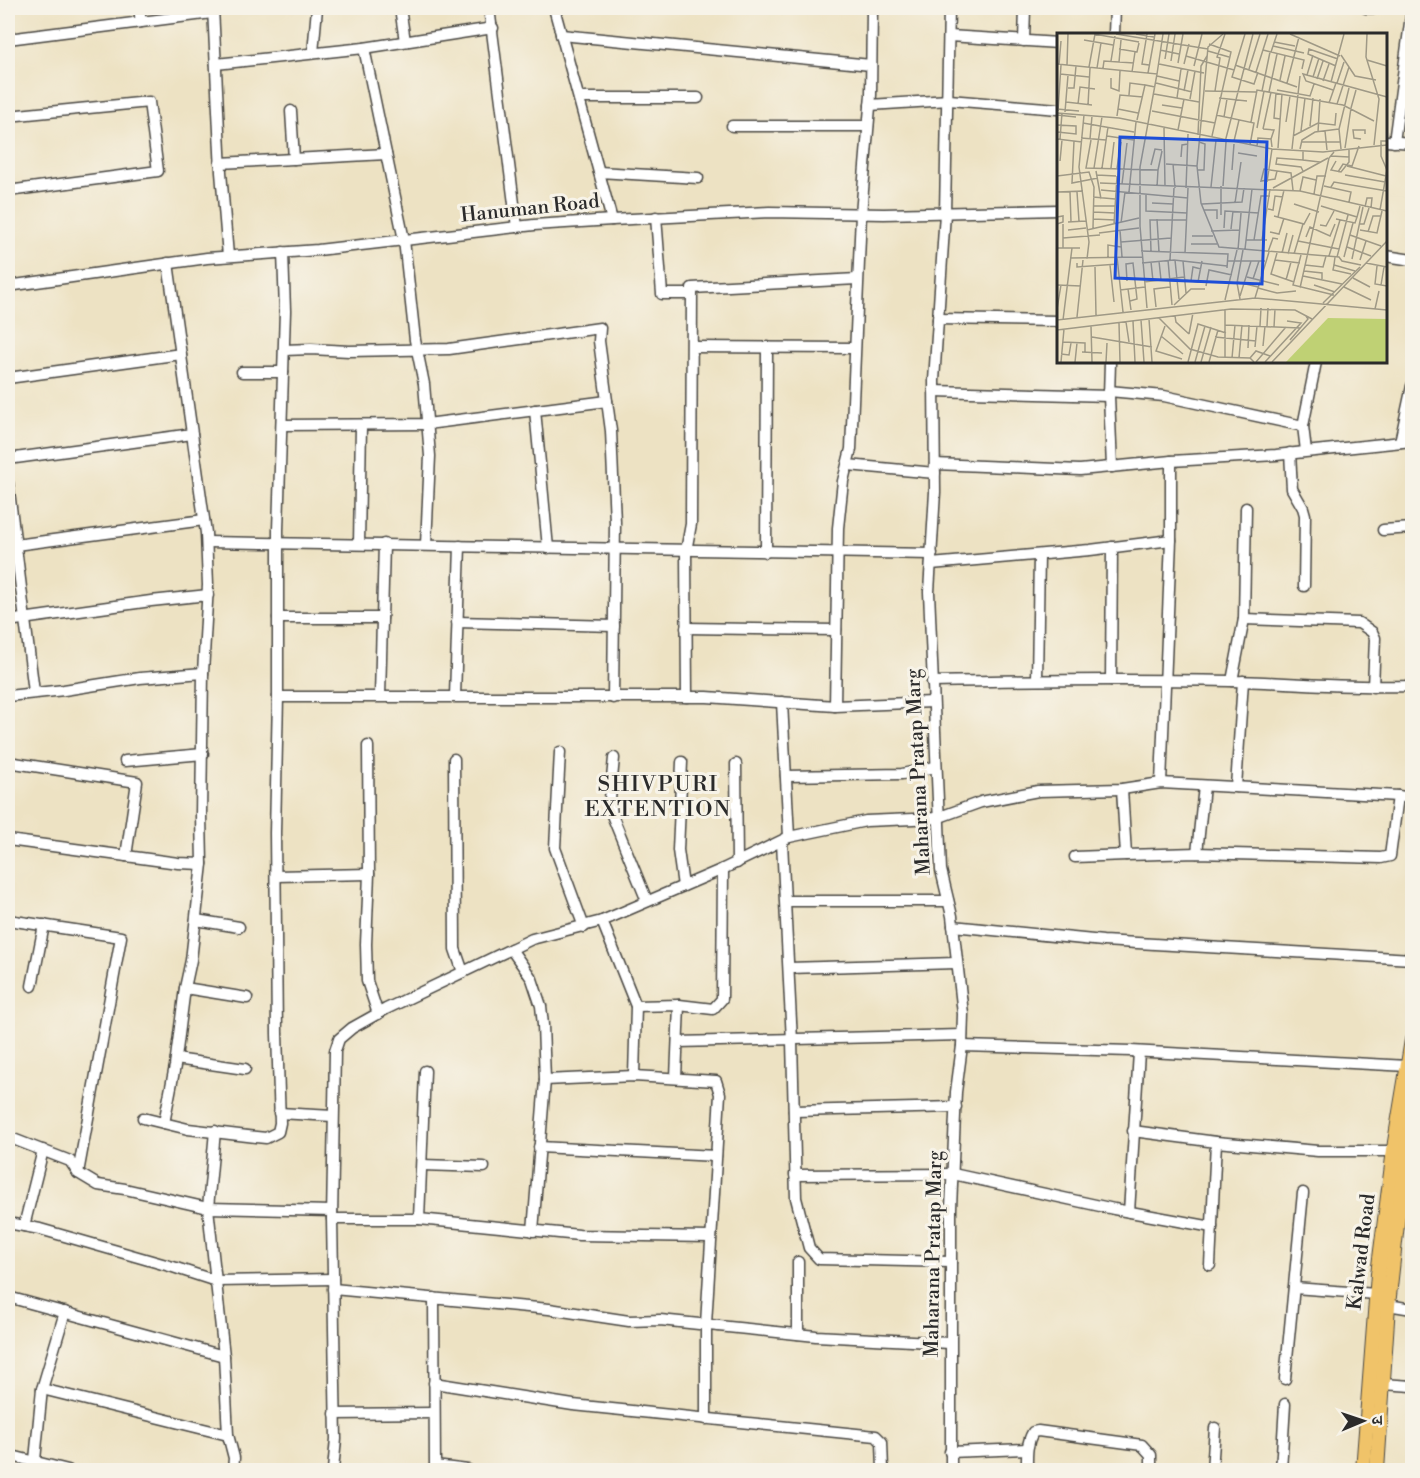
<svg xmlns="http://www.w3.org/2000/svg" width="1420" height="1478" font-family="'Libre Bodoni','Noto Serif Devanagari',serif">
  <rect width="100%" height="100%" fill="#f7f3e8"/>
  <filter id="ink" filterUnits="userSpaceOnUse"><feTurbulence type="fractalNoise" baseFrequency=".0167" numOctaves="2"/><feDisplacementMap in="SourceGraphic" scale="12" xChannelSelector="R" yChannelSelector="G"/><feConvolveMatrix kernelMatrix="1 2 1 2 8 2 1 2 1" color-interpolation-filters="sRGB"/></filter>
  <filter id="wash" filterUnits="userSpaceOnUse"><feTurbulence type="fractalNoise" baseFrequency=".008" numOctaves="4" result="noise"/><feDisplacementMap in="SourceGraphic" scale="24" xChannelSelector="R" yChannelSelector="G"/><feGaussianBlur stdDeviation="1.35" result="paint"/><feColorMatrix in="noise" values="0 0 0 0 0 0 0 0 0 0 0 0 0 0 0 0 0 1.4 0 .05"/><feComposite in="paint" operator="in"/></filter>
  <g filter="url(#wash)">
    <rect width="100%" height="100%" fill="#ede2c3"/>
  </g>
  <g filter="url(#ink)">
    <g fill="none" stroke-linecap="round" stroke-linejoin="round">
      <defs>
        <g id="minor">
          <path d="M139,8L141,22"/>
          <path d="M213,8L221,172L228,256"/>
          <path d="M400,8L405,41"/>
          <path d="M489,8L517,227"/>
          <path d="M554,8L612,220"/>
          <path d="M949,8L945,213L934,381L935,492L929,592L941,870L952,916L963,1014L962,1046L956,1092L951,1208V1470"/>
          <path d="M1366,8H1373"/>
          <path d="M1114,34L1115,8"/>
          <path d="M561,35L871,65"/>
          <path d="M949,36L1058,43"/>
          <path d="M8,39L212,13"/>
          <path d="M1024,41L1025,8"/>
          <path d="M364,48L404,240L415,340L424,384L430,456L426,545"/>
          <path d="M313,53L317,8"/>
          <path d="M216,64L364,48L493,28"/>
          <path d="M579,98H698"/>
          <path d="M870,105L949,100L1058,109"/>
          <path d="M291,111L294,159"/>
          <path d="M8,116L149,102L158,171L8,191"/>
          <path d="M732,126H868"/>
          <path d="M1386,141L1412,143"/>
          <path d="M1394,142L1412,8"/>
          <path d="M220,163L386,154"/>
          <path d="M599,172L698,178"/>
          <path d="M656,217L662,294H692"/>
          <path d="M1386,256L1412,260"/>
          <path d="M8,286L207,258L318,250L534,225L612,220L769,212L884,214L1058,210"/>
          <path d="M938,319L1058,321"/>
          <path d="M693,347L854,348"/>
          <path d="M284,350L311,349L349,351L449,349L600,328L599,341L611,431L615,522L613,698"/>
          <path d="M242,372H283"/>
          <path d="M8,378L181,354"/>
          <path d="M934,391L1109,396L1110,362"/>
          <path d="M1109,391L1164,396L1303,426L1306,451"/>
          <path d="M1109,396L1112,467"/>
          <path d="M535,410L548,548"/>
          <path d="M282,425L427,424L607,401"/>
          <path d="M1303,426L1316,362"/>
          <path d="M1400,442L1412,386"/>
          <path d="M1290,453L1292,489L1303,508L1305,515L1304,586"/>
          <path d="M8,459L192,434"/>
          <path d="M935,464L1080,470L1171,461L1276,455L1412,441"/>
          <path d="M848,465L935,473"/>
          <path d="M8,483L34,692"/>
          <path d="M1383,530L1412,528"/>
          <path d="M207,542L932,554"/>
          <path d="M359,544L361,425"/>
          <path d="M8,546L204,520"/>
          <path d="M766,552L767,347"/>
          <path d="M931,564L1090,550L1171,540"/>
          <path d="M278,618H382"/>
          <path d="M1244,619L1359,623L1372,632L1375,638L1373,687"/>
          <path d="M8,621L151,601L208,595"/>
          <path d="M457,622L614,626"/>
          <path d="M686,628L836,630"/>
          <path d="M1037,680L1039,555"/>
          <path d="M1111,680L1112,547"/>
          <path d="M1232,681L1244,619L1246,508"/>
          <path d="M932,682C1031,680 1130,679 1230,681C1291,682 1351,688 1412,686"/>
          <path d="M8,696L64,690L140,678L203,673"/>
          <path d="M380,696L384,544"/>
          <path d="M455,696L460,546"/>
          <path d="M278,697H707L835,706L933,702"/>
          <path d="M687,697L686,551L691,524L692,288L857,279"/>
          <path d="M782,702L789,837"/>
          <path d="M835,706L838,528L843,481L851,449L861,214L871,95L872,8"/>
          <path d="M368,746L369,874L366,944L367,981L378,1014"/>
          <path d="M560,752L555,848L584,927"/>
          <path d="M614,758L610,799L612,815L647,901"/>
          <path d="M454,759L455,949L463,972"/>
          <path d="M125,761L203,754"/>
          <path d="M8,762L137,782L126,856"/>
          <path d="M682,762L678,850L683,886"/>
          <path d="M736,764L737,863"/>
          <path d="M786,776L902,774L935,767"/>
          <path d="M1161,783L1171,540V461"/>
          <path d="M1236,787L1243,681"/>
          <path d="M1122,789L1126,855L1197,853L1381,858L1390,856L1398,796"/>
          <path d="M8,840L178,863L202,864"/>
          <path d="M782,842L792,1041L796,1198L809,1248L819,1259L951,1262"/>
          <path d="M1197,853L1204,786"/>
          <path d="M1075,857L1126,855"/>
          <path d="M276,876L369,874"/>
          <path d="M786,901H948"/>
          <path d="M8,920L121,937L78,1173"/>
          <path d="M196,920L239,927"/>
          <path d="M602,921L636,1006L634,1076"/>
          <path d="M953,926L1103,941L1412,959"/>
          <path d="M511,949L532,979L541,1006L543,1025L545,1080L533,1231"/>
          <path d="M789,968L956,963"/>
          <path d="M32,986L44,925"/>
          <path d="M185,988L247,998"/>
          <path d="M636,1006L679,1005L713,1009L722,999L723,869"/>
          <path d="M678,1042L962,1035"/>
          <path d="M962,1046L1131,1051L1408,1066"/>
          <path d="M176,1059L245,1069"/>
          <path d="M676,1078L679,1005"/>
          <path d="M545,1080L634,1076L716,1081L720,1094L706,1324V1419"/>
          <path d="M794,1111L956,1107"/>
          <path d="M279,1113L333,1116"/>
          <path d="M143,1118L188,1129L256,1137L266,1138L278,1132L280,1123L277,1034L275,833L278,697V530L285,311L283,252"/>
          <path d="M164,1123L175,1066L185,988L191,960L202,864L201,815L203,673L208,585L206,533L168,263"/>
          <path d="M215,1131L208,1208L224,1356L228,1435L234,1458L233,1470"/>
          <path d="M1133,1131L1216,1142L1318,1151H1394"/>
          <path d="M8,1137L70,1161L78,1173L98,1185L125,1189L208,1208L332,1211"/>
          <path d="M539,1147L716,1156"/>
          <path d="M422,1165L484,1167"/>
          <path d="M795,1175L953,1174L1114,1209L1212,1227"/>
          <path d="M1129,1212L1139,1052"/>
          <path d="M332,1219H419L579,1235L710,1237"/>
          <path d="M419,1219L425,1071"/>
          <path d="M8,1223L40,1229L173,1267L216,1281L333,1279"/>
          <path d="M24,1226L43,1150"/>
          <path d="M1210,1265L1216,1142"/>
          <path d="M1294,1288L1376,1294"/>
          <path d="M333,1289L549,1309L629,1321L660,1320L816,1336L950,1343"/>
          <path d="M8,1297L224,1356"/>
          <path d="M434,1298L435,1470"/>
          <path d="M1388,1305L1412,1309"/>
          <path d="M798,1334V1262"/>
          <path d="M1285,1379L1303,1193"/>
          <path d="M434,1383L573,1405L876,1436L882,1442L883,1470"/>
          <path d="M1383,1384L1412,1386"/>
          <path d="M42,1389L228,1435"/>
          <path d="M335,1414L434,1413"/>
          <path d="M950,1452L1027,1449"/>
          <path d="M8,1455L68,1470"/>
          <path d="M435,1466L468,1470"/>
          <path d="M34,1470L42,1389L65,1312"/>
          <path d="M333,1470L336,1439L332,1219L335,1051L339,1039L352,1028L386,1009L532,939L602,921L723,869L789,837L866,821L937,818L981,802L1038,791L1122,789L1161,783L1398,796L1412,798"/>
          <path d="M1027,1470C1027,1457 1026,1444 1033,1432L1038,1431L1142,1445L1151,1455V1470"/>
          <path d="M1212,1470L1215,1428"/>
          <path d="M1281,1470L1285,1404"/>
        </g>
        <g id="major">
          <path d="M1363,1470L1378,1274L1395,1142L1412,1040"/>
          <path d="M1377,1470L1388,1305L1399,1206L1412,1117"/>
        </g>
      </defs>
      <!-- minor casing -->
      <use href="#minor" stroke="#484642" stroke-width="13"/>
      <!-- major casing -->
      <use href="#major" stroke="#484642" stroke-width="16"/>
      <!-- minor -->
      <use href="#minor" stroke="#fff" stroke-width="10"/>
      <!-- major -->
      <use href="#major" stroke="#f0c369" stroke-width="14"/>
    </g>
  </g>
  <g text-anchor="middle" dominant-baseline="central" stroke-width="6" stroke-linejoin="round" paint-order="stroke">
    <!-- street labels -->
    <g font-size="20" fill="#2b2b2b" stroke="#f7f3e8">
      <text transform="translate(530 209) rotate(-6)">Hanuman Road</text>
      <text transform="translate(919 772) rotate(-93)">Maharana Pratap Marg</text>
      <text transform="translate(1362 1252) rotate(-83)">Kalwad Road</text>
      <text transform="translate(934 1254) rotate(-89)">Maharana Pratap Marg</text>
    </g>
    <!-- quarter labels -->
    <g font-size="22" letter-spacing="1.5" fill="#2b2b2b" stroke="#f7f3e8">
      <text x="658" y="784">SHIVPURI<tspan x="658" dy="25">EXTENTION</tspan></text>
    </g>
  </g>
  <!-- overview -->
  <g transform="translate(1057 33)">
    <rect width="330" height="330" fill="#ede2c3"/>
    <path d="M271,285L330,286V329H229Z" fill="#bfd174"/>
    <path fill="none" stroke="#9f9986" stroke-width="1.5" d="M37,1L82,9M59,1L151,16M79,1L97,4M90,1L85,31L92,32M166,1L151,14L140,133L144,170L162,214L282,224L285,228L304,232M188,1L175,44L197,51L201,39M233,1L283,23M310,1L309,24L322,66L317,112M27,7L56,12M217,9L238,13M152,11L174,19L155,103M216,13L247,20M62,16L80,19L82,10M103,17L122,21M206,17L247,27L245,36M151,18L172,24M214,19L220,1M284,22L298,43L319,47M129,23L177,37M108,26L112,1M310,27L330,33M54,28L58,3M114,28L118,1M62,29L64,7M121,30L126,1M0,31L100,41L106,1M102,31L147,40M127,31L132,11M2,32L4,8M10,32L11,1M178,32L240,54M137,33L145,1M279,33L251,21L252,16L281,26M32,34L38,1M40,35L44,10M46,35L47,28L77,30M192,36L203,1M75,39L78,19M199,39L211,1M91,40L98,1M3,41L32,44M250,42L256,22M100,43L122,48M256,44L262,25M54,45V55L62,58L63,38M260,46L266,28M223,47L228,23M266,48L272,31M274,49L287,1M99,50L135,59M230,50L242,4M280,50L287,29M11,55H17L19,33M220,57L253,63L257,51M276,57L249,48L246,41L330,64M127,58L131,37M148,58L199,59M158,58L163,25L160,24L168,1M205,58L213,19M212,59L220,21M219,60L217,85L223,86M97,61L142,69M72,62L73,50L88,52M120,65L124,36M162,65L190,68M133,66L138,38M9,69L35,72M272,70L279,50M21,71L23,54L38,56M280,71L292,34M31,72L33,35M105,72L125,75M294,75L299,57M0,76L22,78M61,76L81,80M1,78L4,32M95,78L158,90M8,79L11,42M0,80L62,85L215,116L266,119L330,112M0,82L19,84M27,82L22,134L32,209L30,226M159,82L197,90L193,112M60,83L63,62L86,64M167,84L170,66M80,87L88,52L98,54M194,89L200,57L286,72L317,88M229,89L233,63M26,90L77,99M0,92L19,93V101L0,99M253,93L256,65M107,95L108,154M200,95L207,58M206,96L214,59M206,96L217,97L214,106M121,97L127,66M244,98L248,65M268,98L270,117M261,99L263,66M141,102L144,33L150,23M50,103L77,107M236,103L261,90L278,92L279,80M24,105L49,107M0,106L25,109M3,106L5,80M33,106L35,83M304,106L297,105L296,97H308V101M34,107L29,135L101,137L100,154M17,108L15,150L41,145M177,108L182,87M168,109L196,1M244,109H283M200,113L201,105L214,106L215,114M221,115L225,61M288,115L294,75M235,116L243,43M243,116L245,107L258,99L282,96M284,116L282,96L292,55M246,118V127L263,129M181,120L200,123M274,123L292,124M124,124L125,112L131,111M246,127L220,125L219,131L244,134L246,138M3,128L5,107M279,128L274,137L284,139L292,129V117M109,131L140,133M116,131L118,155M94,132L98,116L105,117M290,133L329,143M37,135L45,84M45,135L51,94M54,135L57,109M60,135L64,109M101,137L105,118M141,137H147L148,111L142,109M175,137L177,111M39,138L44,166M220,138L218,146L204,148L207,136L234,140L236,157M281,139L286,131L295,133L302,113M40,142L59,143M288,142L328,149M0,143L32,139L37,154L36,195M210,149L215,116M43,150L243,158L330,178M65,151L70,110M166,153L169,109M267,153L294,159L292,169M154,154L159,107M274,154L277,149L330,158M129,155L131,101M216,155L271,125M44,157L131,165M243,158L246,144L259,147M0,159L26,158M13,159L14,189M20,159L22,188M72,159L79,89M89,161V178L130,180M257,161L260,143H269M36,164L58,166M95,170L116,171M178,170L184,129M145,171L185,169L187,155M237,171L262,179M36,173H58M264,173L300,184L303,173M308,174L310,165H315L314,175M211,176L216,177L218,163L226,164M147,177H160V186M323,177L330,137L324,123V108H330M36,179L58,180M164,182V153M217,183L247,191L253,180M0,184L6,183V189L0,191M221,184L227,157M36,186L58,187M100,186L102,219M279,186L298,190L300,184M11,189L29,188M64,190L68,159M57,191L60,143M303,191H307L312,175M263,192L269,193L277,178M167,195L168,178L202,180M174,196L176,178M11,197L29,195M30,197L82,185M63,197L65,224M303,197L320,200L325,178M154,198L182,197M213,199L222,201L227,185M311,199L316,183H324M42,200L82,195M293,202L324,213M135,203H156M249,204L253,194L273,203L278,191M6,205L43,202M189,207H210M197,207L204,163H213M205,207L213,156M241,208L282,216M64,209L114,205M134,211H160M290,214L314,223M0,215H23M6,215V191M188,216L195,156M181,217L184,180M84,218L171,221L170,235M94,218L93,187H130M211,219L216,205L221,206M128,220L131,155M220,220L214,241L237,249M225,220L230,200M231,221L236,202M237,221L246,191M244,222L236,252L277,262M272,223L283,187M60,224L66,279M278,224L277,232L298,238M280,224L291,182M287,224L296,190M13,225L85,224M51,225V212L64,214M295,226L306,174M111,227L115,272M113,227L117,155M118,227L122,266M218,227L243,230M303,227L309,208M102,228L104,247M126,228L129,260M171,228H208M94,229L96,248M20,230V234L61,231M85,230L117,227L170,233M309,230L330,234M53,232L57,269M248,232L266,234L269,223M277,232L276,237L294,241M320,233L318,251L330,253M38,234L39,282M247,238L265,240V246M246,243L285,251M190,244L222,252M296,245L313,254M196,246L202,228M127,247L141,249L145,228M229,247L234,229M70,248L69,231L76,230L80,266L73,268M134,248L136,234L144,236M87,249L127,244M180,249L201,254M0,252L24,253M257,252L278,259M324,252L327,234M149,253L152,237L175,242M287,254L314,267M201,255L220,260L239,258M243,255L272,125L277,119M71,256L74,277M63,257L88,254M183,263L194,228M198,265L212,219M183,266L180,250L186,217M168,267L180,217M266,270L303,234M117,272L134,256H148M99,274L97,256L113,254M90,275L83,193V134L100,41M0,276L4,252M318,276L322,258M118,283L119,289L132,301M20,284L26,227M102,285L133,316L161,324L193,325L197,329M92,286L95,329M0,287L198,265L330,277M6,287L15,215M84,287L87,329M76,288L78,329M69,289L72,309M62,290L63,329M168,292L243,295M34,293L35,329M108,293L99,318L125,326M203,293L204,275M210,293L211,275M217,294L218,276M0,297L174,276L238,277L255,286M132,301L136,280M104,303L126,321M35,304L95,314M158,304L199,308M233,307L251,286L249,283M6,309L28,310V319M206,313L208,293M198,314L200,293M191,315L192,292M25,319L45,320M4,321L12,322L14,310M168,324V276M175,325L178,292M182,325L185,292M193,325L199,318L213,323M4,329L7,296M18,329L20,310M49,329L50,310M131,329L141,291L169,300M138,329L148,293M144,329L154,294M152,329L161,297M199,329L229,294M208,329L244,290L230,288M215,329L330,208"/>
    <path fill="#1d4ed8" fill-opacity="0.15" stroke="#1d4ed8" stroke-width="3" d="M63,104L210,109L205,251L58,245Z"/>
    <rect width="330" height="330" fill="none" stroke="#2b2b2b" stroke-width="3"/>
  </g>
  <!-- margin -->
  <rect width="1420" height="1478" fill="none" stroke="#f7f3e8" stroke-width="30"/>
  <!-- north arrow -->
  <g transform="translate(1363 1421) rotate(88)" stroke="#f7f3e8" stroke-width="4.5" paint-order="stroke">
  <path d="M0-4.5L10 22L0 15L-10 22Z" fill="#2b2b2b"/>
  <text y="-9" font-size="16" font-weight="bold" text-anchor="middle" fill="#2b2b2b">उ</text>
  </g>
</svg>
